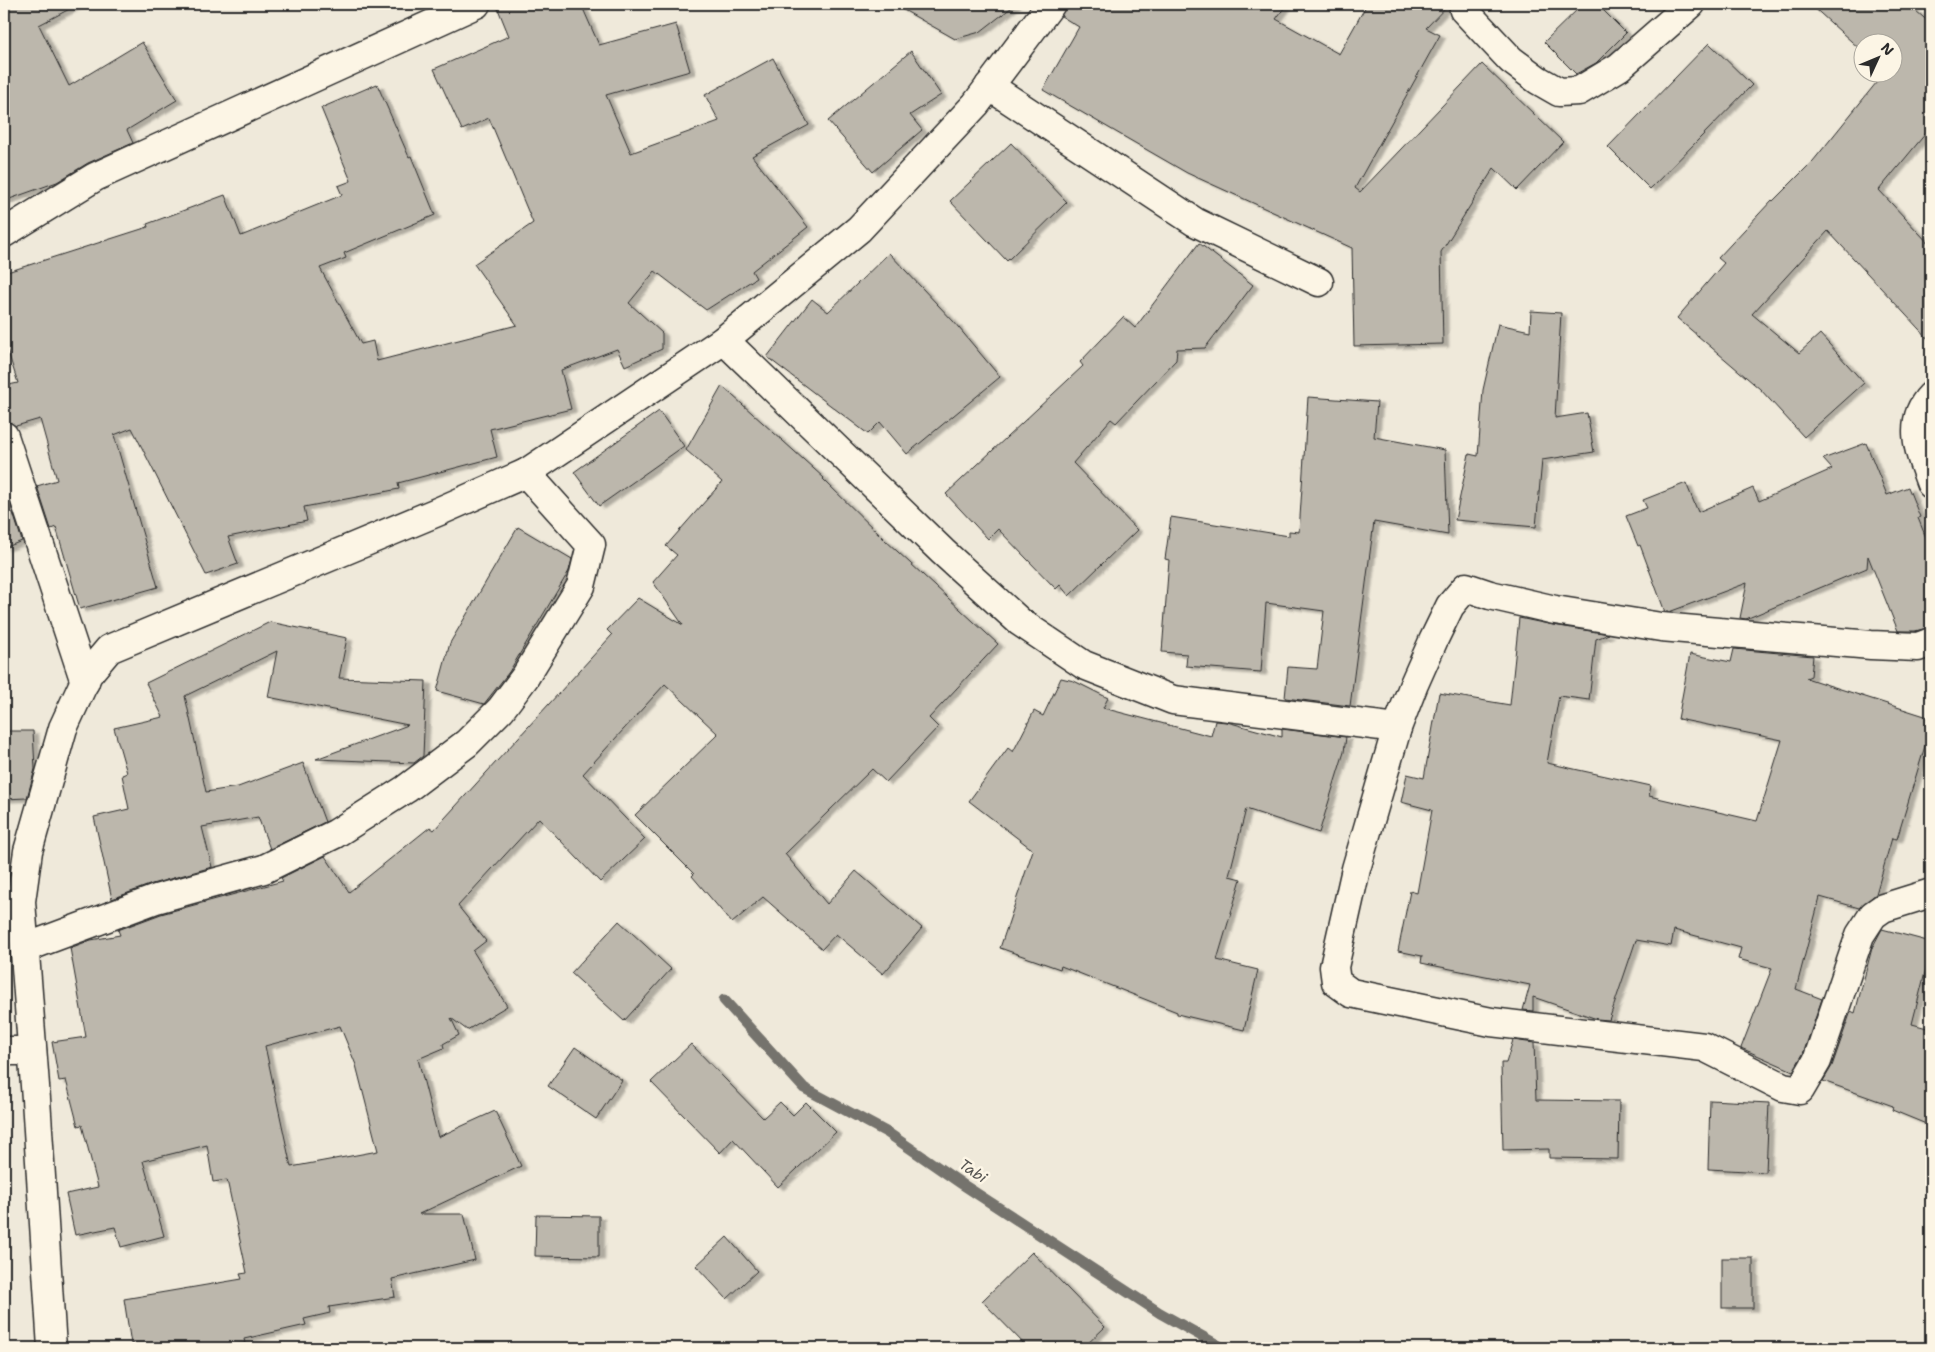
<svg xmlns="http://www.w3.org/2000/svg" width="1935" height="1352" font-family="'Shantell Sans',sans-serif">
  <defs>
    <filter id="shadow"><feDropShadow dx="5.5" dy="3" stdDeviation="1" flood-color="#0004"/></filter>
  </defs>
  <rect width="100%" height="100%" fill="#efe9da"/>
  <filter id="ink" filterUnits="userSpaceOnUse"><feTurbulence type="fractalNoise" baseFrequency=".02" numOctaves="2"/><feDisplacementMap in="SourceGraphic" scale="10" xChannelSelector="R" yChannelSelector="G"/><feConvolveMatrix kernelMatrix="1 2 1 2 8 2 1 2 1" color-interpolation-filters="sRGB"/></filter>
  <g filter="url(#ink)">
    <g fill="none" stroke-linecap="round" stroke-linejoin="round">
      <!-- stream -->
      <path stroke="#75736d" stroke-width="11" d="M724,1000L804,1088L888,1133L962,1184L1160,1313L1223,1348"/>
    </g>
    <!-- building -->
    <g fill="#bcb7ac" stroke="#2b2b2b" fill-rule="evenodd" filter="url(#shadow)">
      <path d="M4,4H79L39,25L69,86L142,42L177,100L127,130L133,143L88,163L57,182L4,201Z"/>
      <path d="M496,4H581L599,45L676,24L690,71L606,95L631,153L719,121L705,95L773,58L809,125L752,156L808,227L752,271L756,278L706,310L655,271L629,303L662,333V349L625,366L617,349L561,370L571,409L490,429L497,457L398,483L399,489L304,507L307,521L228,537L238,564L206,575L132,428L114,435L158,587L80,609L56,527L51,529L37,486L57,480L40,419L16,426L8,421H4V386L18,383L4,340V273L148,227L147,224L225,195L241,236L342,195L338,186L351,181L321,108L377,84L409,157L411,156L435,215L344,253L346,258L320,268L361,344L373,341L377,361L517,325L474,264L533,223L489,118L462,130L434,69L509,36Z"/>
      <path d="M893,4H1016L980,32L955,39Z"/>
      <path d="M1066,4H1287L1276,19L1339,54L1367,4H1449L1426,28L1440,35L1355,188L1360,192L1482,64L1563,142L1517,190L1494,168L1441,252L1443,344L1354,346L1352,248L1187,173L1043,90L1079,27L1061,16Z"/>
      <path d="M1583,4H1597L1626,33L1596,63L1576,74L1544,42Z"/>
      <path d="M1810,4H1908L1931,24V127L1879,190L1931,246V342L1828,231L1752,314L1799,353L1820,334L1864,383L1804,437L1760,389L1677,318L1724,263L1718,258L1772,200L1773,201L1813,161L1885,72H1892V42H1862V51Z"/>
      <path d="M1709,43L1752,85L1650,189L1608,147Z"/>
      <path d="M911,51L941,95L910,115L922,130L873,172L828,121Z"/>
      <path d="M1011,143L1067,202L1007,261L950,201Z"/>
      <path d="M1199,243L1253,285L1205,348L1177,349L1176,360L1116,423L1111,419L1073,463L1137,530L1069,596L1060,585L1056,589L998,529L988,539L946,494L1083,366L1080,362L1123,317L1135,328Z"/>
      <path d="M889,253L954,322L1000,377L907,454L880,422L868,434L767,357L812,299L828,312Z"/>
      <path d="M1531,311L1561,313L1555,418L1587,413L1594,452L1542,460L1536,527L1455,520L1469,454L1478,456L1483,390L1498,324L1530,331Z"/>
      <path d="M722,386L824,478L823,479L885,540L998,644L929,718L938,727L886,782L872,769L785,854L827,904L856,871L922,928L883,974L836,934L822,949L763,897L732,923L692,876L694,874L635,815L718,734L665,684L583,774L645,839L600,882L539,818L458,906L486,941L473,951L507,1006L467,1030L451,1018L459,1035L443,1044L444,1048L418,1059L438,1137L495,1111L521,1166L419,1214H464L475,1260L392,1279L395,1297L329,1307L330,1313L304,1319L306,1325L244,1339L245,1343L215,1348H134L133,1343L131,1344L124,1299L242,1279L240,1274L247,1273L227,1180L213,1182L207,1145L143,1161L164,1236L121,1247L115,1227L75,1235L66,1194L98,1187L82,1125L78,1126L66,1080L59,1081L52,1042L86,1037L70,948L91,940L120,935L118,930L161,914L283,881L281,878L325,856L349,892L430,827L434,830L612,635L607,630L638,598L683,625L653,582L677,555L666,546L722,482L686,450ZM340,1026L356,1065L378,1151L291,1167L265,1046Z"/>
      <path d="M1308,397L1377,402L1374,437L1445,450L1448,535L1374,522L1350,706L1285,698L1288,667L1317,669L1324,611L1266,603L1261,672L1186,666L1187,654L1162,652L1169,560L1165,559L1171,517L1289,536V531L1299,532Z"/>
      <path d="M659,411L684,446L599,506L574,472Z"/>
      <path d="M1866,443L1887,495L1908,487L1920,517L1918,518L1931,550V627L1915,631H1898L1868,556L1867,568L1746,619L1740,618L1747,583L1669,612H1665L1640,545L1638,546L1626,516L1647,508L1643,500L1686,483L1698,512L1753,488L1759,501L1832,469L1823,459Z"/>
      <path d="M4,494H7L22,541L4,548Z"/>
      <path d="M518,527L572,559L569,571L509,672L484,704L437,691L450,643Z"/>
      <path d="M1519,618L1553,625L1609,634L1596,639L1589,700L1559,696L1547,763L1651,786L1649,796L1757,821L1782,740L1678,719L1690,654L1731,662L1734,649L1813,656L1811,676L1806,678L1931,718V726L1897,839L1892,838L1876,894L1859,908L1820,897L1796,989L1822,999L1803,1054L1793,1071L1741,1048L1772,968L1738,959L1741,948L1674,930L1671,946L1636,940L1609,1020L1597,1019L1533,997V1011L1523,1010L1530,985L1421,963L1422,956L1398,951L1410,891L1417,893L1432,810L1401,802L1407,774L1424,778L1439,693L1510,705Z"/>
      <path d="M270,622L347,638L339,678L426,681L423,756L414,763L316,759L408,725L268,697L277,651L185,696L206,792L238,787L303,763L325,822L270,849L258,817L202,827L212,867L152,884L112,899L94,817L129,809L122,775L127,773L114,728L163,717L146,683Z"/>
      <path d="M1061,678L1074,681L1108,698L1103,708L1211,736L1215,721L1227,722L1282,737V729L1346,737L1344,752L1319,833L1246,809L1229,876L1241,879L1217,960L1258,970L1244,1030L1177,1014V1012L1061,966L1060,969L1000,948L1033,850L969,801L1008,748L1013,752L1034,711L1043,716Z"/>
      <path d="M4,731H33L35,769L27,798L4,799Z"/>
      <path d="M619,921L671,969L624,1021L571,973Z"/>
      <path d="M1882,929L1931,942V949L1912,1024L1931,1029V1126L1892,1110L1893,1106L1823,1081L1832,1066L1851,1011L1855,1013L1872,948Z"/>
      <path d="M1513,1040L1534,1043L1536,1100L1619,1101L1618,1159L1549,1158V1149L1503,1150L1501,1063H1506Z"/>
      <path d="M691,1044L763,1118L780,1102L793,1115L806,1102L836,1132L778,1187L733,1139L720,1153L651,1082Z"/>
      <path d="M575,1047L622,1080L596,1119L548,1086Z"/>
      <path d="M1710,1100L1769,1103L1766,1172L1708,1169Z"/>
      <path d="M536,1215L599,1216V1257L535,1256Z"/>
      <path d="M727,1237L757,1271L727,1299L696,1266Z"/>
      <path d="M1032,1252L1105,1327L1083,1348H1028L982,1301Z"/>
      <rect x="1722" y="1258" width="31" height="50"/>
    </g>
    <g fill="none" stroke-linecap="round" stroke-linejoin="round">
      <defs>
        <g id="minor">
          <path d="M1466,4L1464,10L1511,60L1538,80L1559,92L1579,91L1619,67L1691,4"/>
          <path d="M989,86L1195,222L1319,282"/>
          <path d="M4,233L95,177L476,4"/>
          <path d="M724,340L943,552L1020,622L1084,665L1173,700L1397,728"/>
          <path d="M1931,396C1906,422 1920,454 1931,484"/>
          <path d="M4,436L85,682"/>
          <path d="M1931,642L1918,647L1871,645L1661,627L1555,610L1490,595L1466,587L1450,606L1434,639L1414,684L1397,728L1356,869L1334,967L1336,982L1351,993L1491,1022L1704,1047L1783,1087L1800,1090L1817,1061L1860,935L1873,915L1883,908L1931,893"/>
          <path d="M25,948L156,899L264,869L335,834L406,789L467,743L501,709L525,677L581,586L591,545L526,473"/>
          <path d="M4,1051H32"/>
          <path d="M52,1348L36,1099L21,901L28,851L63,728L88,674L109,649L442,510L526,473L724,340L859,229L976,104L1051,4"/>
        </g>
      </defs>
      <!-- minor casing -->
      <use href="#minor" stroke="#2b2b2b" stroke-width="31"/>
      <!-- minor -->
      <use href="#minor" stroke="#fcf5e5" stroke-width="28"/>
    </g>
  </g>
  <g text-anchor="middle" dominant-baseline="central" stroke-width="5" stroke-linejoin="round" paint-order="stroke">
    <!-- water labels -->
    <g font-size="15" font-style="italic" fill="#565552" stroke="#fcf5e5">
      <text transform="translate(973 1171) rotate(34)">Tabi</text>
    </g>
  </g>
  <!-- margin -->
  <rect width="1935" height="1352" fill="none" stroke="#fcf5e5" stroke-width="20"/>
  <rect x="10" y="10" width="1915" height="1332" fill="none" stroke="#2b2b2b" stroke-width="2" filter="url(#ink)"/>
  <!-- north arrow -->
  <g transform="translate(1878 58) rotate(46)"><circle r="24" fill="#fcf5e5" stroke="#a8a49b"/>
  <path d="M0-4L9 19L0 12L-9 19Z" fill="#2b2b2b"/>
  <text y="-8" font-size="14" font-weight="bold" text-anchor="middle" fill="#2b2b2b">N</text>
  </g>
</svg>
